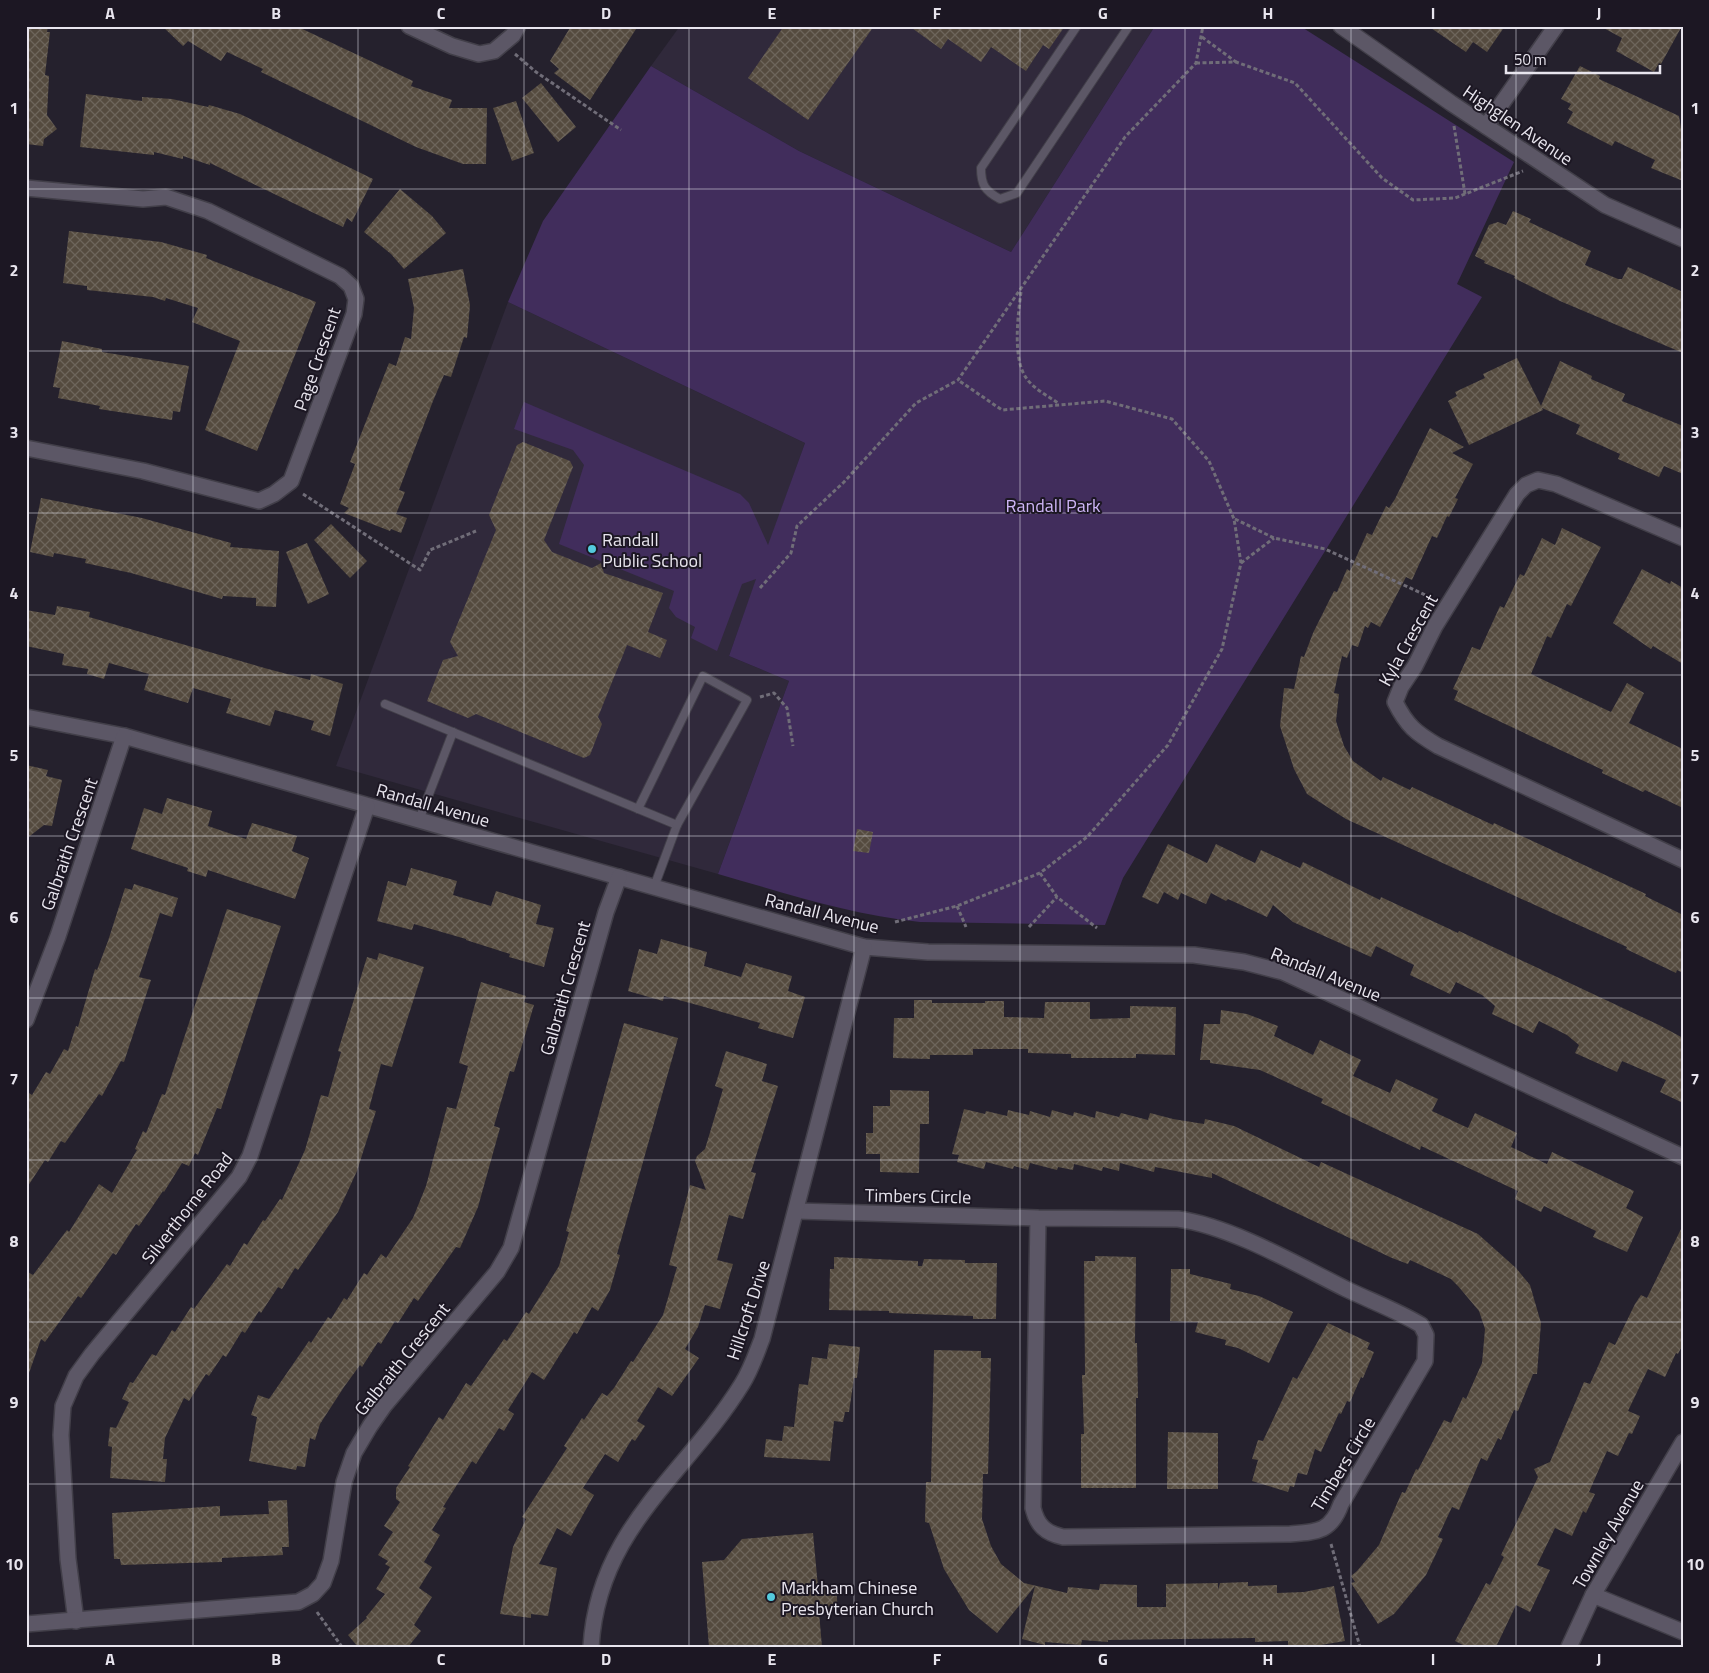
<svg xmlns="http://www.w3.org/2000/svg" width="1709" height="1673" font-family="'Titillium Web',sans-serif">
  <defs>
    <pattern id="building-cross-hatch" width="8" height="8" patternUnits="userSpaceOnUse" patternTransform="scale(1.25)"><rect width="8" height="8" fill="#554b3f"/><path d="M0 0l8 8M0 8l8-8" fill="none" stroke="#6d655b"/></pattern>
  </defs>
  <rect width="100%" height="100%" fill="#25212d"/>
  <!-- built -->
  <g fill="#30293b">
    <path d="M680,26H1155L1011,252L799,151L651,66Z"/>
    <path d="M508,302L805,443L729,656L789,681L718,874L336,766Z"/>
  </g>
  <!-- park -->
  <path fill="#412d5c" d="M1155,26H1300L1514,162L1457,284L1482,297L1123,878L1105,925L920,922C851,915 785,893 718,874L789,681L729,656L756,579L742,584L717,651L691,638L695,627L676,617L669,608L674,591L559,544L584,465L573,450L514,429L524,402L740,494L749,503L768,545L805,443L508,302L543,221L651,66L799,151L1011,252Z"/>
  <!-- building -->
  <g fill="url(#building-cross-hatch)">
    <path d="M26,26H48L47,32H50L45,75L49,76L47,115L57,129L44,139L43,146L26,144Z"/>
    <path d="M162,26H296L413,81L411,86L452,100L449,108H487L486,164H463L416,147L261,72L263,69L227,52L221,61L188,41L183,46Z"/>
    <path d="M571,26H638L590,100L554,73L559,69L550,61Z"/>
    <path d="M784,26H874L808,120L748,78Z"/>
    <path d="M909,26H1065L1049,49L1043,45L1026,71L991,47L981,62L948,39L941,49Z"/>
    <path d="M1428,26H1505L1487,52L1473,42L1466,52Z"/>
    <path d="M1600,26H1682L1661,64L1659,63L1654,72L1616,51L1622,38Z"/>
    <path d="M1580,66L1600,76L1599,79L1679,116L1683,141V181L1651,168L1655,160L1615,141L1612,146L1567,123L1573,112L1568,109L1571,104L1561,99Z"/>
    <path d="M541,83L576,127L558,142L522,98Z"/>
    <path d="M86,94L142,101V97L172,99L208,107L209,105L240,114L373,179L352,222L347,218L343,227L210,163V165L183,156V159L154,152V155L80,147Z"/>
    <path d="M516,101L534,153L512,161L493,108Z"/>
    <path d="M400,189L432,216L446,233L404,269L391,254L364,232Z"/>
    <path d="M1513,211L1531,219L1529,222L1591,251L1585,265L1618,279H1622L1628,267L1683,292V353L1560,301L1514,278L1515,276L1484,263L1485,261L1475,256L1489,225L1498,222L1506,225Z"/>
    <path d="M69,231L161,242L207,255L206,258L316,302L257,451L205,430L240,341L192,322L198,308L166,298L165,301L153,297L87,290V286L63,283Z"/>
    <path d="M463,269L470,305L467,338L464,337L451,377L444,375L433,401L399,490L405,492L396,514L407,518L401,533L391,529L390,531L344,513L349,508L340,504L355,464L350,462L389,363L396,366L405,337L411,339L414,308L408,279Z"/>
    <path d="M62,341L102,349V352L189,366L180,412L173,411L172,420L99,409L100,406L58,398L60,388L53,387Z"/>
    <path d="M1517,358L1541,406L1560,361L1592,376L1591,379L1625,394L1622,401L1683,426V474L1664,466L1659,477L1618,459L1620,454L1576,434L1580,425L1542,408L1543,410L1469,445L1448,401L1457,396L1455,392L1485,378L1483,374Z"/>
    <path d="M1430,428L1464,447L1452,453L1473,464L1455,498L1458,499L1449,517L1447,516L1437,538L1432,536L1412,580L1406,577L1380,627L1371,622L1368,628L1365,626L1358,647L1352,645L1347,658L1342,656L1334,693L1339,694L1336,721L1344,746L1353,761L1381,781L1383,777L1410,790L1412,787L1493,825L1494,823L1646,894L1645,896L1683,915V973L1677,970L1676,973L1626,949L1627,947L1346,819L1307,794L1294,769L1280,726L1284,688L1294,689L1301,656L1304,657L1313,633L1334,591L1337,592L1347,569L1350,571L1367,533L1372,535L1386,506L1389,508L1395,499Z"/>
    <path d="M523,442L570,461L573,467L544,540L552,552L592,568L601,563L604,573L663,593L648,632L667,640L660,658L627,645L598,717L602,724L590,755L584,758L476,714L468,718L427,701L443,660L458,656L450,642L496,530L489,515L517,445Z"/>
    <path d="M41,498L142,518L231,543L230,547L279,551L276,607L256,606V598L223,596L222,599L131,573L85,563L86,559L54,553L53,557L30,552Z"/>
    <path d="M331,524L367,561L350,578L314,540Z"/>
    <path d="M1562,528L1601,547L1571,606L1567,604L1551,638L1547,636L1531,674L1611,712L1627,683L1644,693L1629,723L1683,749V808L1645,790L1643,792L1602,773L1603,770L1454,700L1458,691L1453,689L1472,647L1480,650L1500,606L1504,608L1520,574L1524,576L1542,538L1555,545Z"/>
    <path d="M307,543L329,594L308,604L286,552Z"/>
    <path d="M1642,569L1670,584L1671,581L1683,588V664L1653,646L1651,649L1613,623Z"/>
    <path d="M57,606L90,612L89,617L268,669L310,680L311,674L343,684L330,736L311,730L314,721L275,710L270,726L226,713L231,699L193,688L188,703L144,690L149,674L109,663L104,679L87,674L88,669L62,665L64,654L26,646V610L55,615Z"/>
    <path d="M26,765L48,770L46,776L62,780L52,826L44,825L26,839Z"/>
    <path d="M167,798L212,811L208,826L246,839L252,823L297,836L292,851L309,858L295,899L208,870L206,877L187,871L188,868L131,849L144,808L162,814Z"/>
    <path d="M857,829L873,832L869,853L853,851Z"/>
    <path d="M1168,844L1207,863L1216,844L1255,863L1261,850L1300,868L1303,862L1380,900L1381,897L1458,933L1459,931L1659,1025L1683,1038V1103L1660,1092L1666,1080L1622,1061L1617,1072L1575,1053L1579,1045L1567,1035L1539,1021L1533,1033L1492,1014L1495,1006L1482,995L1456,982L1450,994L1410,975L1414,965L1376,946L1371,957L1293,922L1273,905L1267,917L1228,899L1226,901L1211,893L1206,904L1181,893L1178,900L1164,892L1158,904L1142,897Z"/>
    <path d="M411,868L457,881L453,895L491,906L496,891L541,905L536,924L554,928L544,967L509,957L510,954L466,940V939L414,924L412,930L377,921L388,881L406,886Z"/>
    <path d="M134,884L178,898L172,917L160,913L146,956L139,977L151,980L124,1062L121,1061L102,1096L99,1094L65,1143L61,1141L48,1162L45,1160L26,1189V1091L32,1095L46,1072L50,1074L64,1049L68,1051L76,1026L78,1027L95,969L97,970L108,941L125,888L132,890Z"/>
    <path d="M227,909L281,926L221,1109L217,1108L198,1155L195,1153L189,1166L182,1163L164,1192L163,1191L139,1226L136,1224L116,1255L113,1253L81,1298L78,1296L45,1342L41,1339L29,1373H26V1271L33,1275L67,1230L69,1232L99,1184L112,1193L137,1150L135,1149L143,1131L146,1133L162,1094L165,1095Z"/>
    <path d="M661,939L707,952L704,966L741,977L746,963L792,976L788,991L805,997L793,1038L758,1028L760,1023L701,1006L664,996L663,1001L628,991L639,949L657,954Z"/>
    <path d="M379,953L424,967L392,1067L381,1064L369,1109L376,1111L370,1130L357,1171L338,1212L298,1270L295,1268L282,1289L278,1287L261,1313L259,1311L245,1333L242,1331L226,1357L223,1355L209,1376L206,1374L189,1401L184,1398L165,1438L163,1459H167L165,1482L110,1478L112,1447L108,1446L110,1427L116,1428L129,1402L122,1399L130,1382L133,1383L152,1354L156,1356L172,1330L175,1332L191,1307L194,1309L227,1264L230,1266L244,1243L247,1245L263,1220L265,1221L280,1199L282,1200L305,1150L321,1095L328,1097L341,1052L338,1051L367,957L377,960Z"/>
    <path d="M481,982L526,996L524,1002L534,1005L514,1072L510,1071L494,1126L500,1128L478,1207L460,1248L456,1247L418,1301L414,1298L398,1323L395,1321L381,1344L378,1342L362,1367L360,1365L344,1387L320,1424L315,1440L310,1438L305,1467L297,1466L296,1470L249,1461L257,1417L251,1415L258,1395L269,1399L309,1341L311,1343L328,1317L331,1319L344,1298L347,1300L364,1273L367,1275L381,1254L386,1258L413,1218L426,1186L447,1107L456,1109L468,1066L459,1063Z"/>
    <path d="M914,1000H932V1003H985V1001H1004V1017L1044,1018L1045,1002H1090V1019L1130,1018V1006L1176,1007L1175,1055L1136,1054V1058H1071V1054L1028,1053V1049H973V1055H930V1059L893,1058L894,1018H914Z"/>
    <path d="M1221,1010L1247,1014L1278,1026L1274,1036L1313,1055L1320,1040L1361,1060L1353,1076L1390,1093L1396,1079L1438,1099L1432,1111L1468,1128L1475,1113L1517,1133L1511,1147L1547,1164L1552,1152L1634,1191L1626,1208L1643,1217L1627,1252L1593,1237L1596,1231L1544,1206L1541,1212L1515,1199L1518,1191L1421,1146L1420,1150L1330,1107L1321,1103L1323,1099L1260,1070L1210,1063V1060H1200L1204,1024H1220Z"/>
    <path d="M624,1023L678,1038L617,1254L620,1255L610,1290L598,1311L592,1307L577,1334L574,1332L544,1380L532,1372L508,1410L514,1414L504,1431L499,1428L476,1464L472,1461L443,1507L446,1508L432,1530L440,1535L424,1562L432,1567L419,1588L432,1597L414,1625L421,1631L408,1647H358L348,1635L367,1618L366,1617L385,1594L376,1589L390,1567L385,1564L388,1561L378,1555L393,1532L384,1526L400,1502L396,1499V1488L410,1467L408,1466L439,1417L443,1420L466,1383L471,1386L504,1339L507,1341L526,1312L529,1314L559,1266L569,1232L566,1231Z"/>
    <path d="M726,1051L767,1064L762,1081L778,1086L751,1172L756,1173L743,1219L729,1215L717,1260L733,1264L720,1309L705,1305L698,1327L685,1349L699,1358L672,1396L658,1387L637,1421L645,1426L635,1441L632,1439L618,1462L605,1454L583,1488L594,1495L571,1536L557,1528L539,1564L557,1568L548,1616L531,1614V1618L500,1614L513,1547L526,1519L522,1517L567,1448L564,1446L582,1418L584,1420L602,1393L607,1396L614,1388L631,1361L633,1362L663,1315L677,1267L669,1265L690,1185L706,1190L695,1161L697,1156L705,1149L723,1089L715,1086Z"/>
    <path d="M890,1090L929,1091V1124H920L919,1173L880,1172V1154H866V1133H873V1106H890Z"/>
    <path d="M964,1109L985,1114L986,1111L1007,1116L1008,1110L1029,1115L1030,1111L1050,1117L1052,1110L1073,1116L1074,1112L1095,1118L1096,1111L1119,1117L1121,1113L1148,1120L1150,1113L1173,1119L1204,1124L1205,1119L1234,1126L1319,1167L1321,1162L1478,1234L1516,1268L1530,1285L1541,1323L1537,1374H1533L1518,1411L1514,1410L1501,1440L1498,1438L1487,1461L1481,1458L1459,1510L1452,1507L1438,1537L1443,1539L1426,1575L1394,1614L1378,1624L1351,1583L1355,1582L1351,1576L1357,1571L1379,1545L1402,1492L1405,1493L1416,1469L1418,1470L1444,1420L1451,1423L1463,1397L1466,1399L1482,1363L1485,1329L1479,1311L1458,1286L1451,1279L1410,1260L1408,1264L1392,1258L1212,1173V1178L1155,1167L1154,1172L1120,1163L1119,1171L1103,1167L1102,1171L1074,1164L1073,1170L1058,1167L1057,1170L1030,1163L1028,1170L1014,1166L1013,1169L986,1162L984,1169L957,1162L959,1155L952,1154Z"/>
    <path d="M1683,1225V1344L1678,1354L1676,1353L1665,1377L1648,1369L1628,1411L1640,1416L1632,1434L1629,1433L1618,1456L1607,1451L1589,1492L1595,1494L1586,1513L1583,1511L1572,1536L1555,1528L1537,1565L1550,1570L1530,1612L1516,1605L1496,1647H1467L1455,1641L1486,1583L1490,1585L1504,1557L1501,1555L1538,1477L1534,1469L1550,1462L1584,1382L1590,1384L1609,1342L1615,1345L1635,1304L1641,1295L1647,1298Z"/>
    <path d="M1095,1256L1136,1257L1135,1343H1137L1138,1398H1136V1488H1081V1434H1084L1082,1375H1085L1084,1261H1095Z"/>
    <path d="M834,1257L918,1261V1266H922L924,1259L965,1260V1263H997L996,1319H973V1316L889,1313V1311L829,1310L830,1269H834Z"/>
    <path d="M1171,1269H1190V1274L1231,1284L1230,1289L1259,1296L1293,1312L1269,1363L1238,1348L1225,1345L1226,1340L1195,1332L1198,1322L1170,1321Z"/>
    <path d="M1328,1323L1370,1343L1367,1349L1374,1352L1363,1378L1361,1377L1350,1402L1347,1401L1341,1414L1339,1413L1321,1452L1315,1449L1307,1475L1298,1473L1294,1487L1290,1486L1288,1492L1252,1481L1258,1460L1252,1459L1258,1440L1263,1441L1293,1377L1297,1379Z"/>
    <path d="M829,1344L860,1347L857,1378H854L849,1412H845L843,1422L834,1421L830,1461L764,1457L766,1439L782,1441L784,1426L794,1427L799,1384L808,1385L812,1357L827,1359Z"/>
    <path d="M934,1350L981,1351V1358H991L988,1474H983L982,1519L991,1546L1001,1564L1024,1583L1067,1593L1068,1587L1099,1590L1100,1584L1137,1585V1607H1166V1584L1218,1583V1590L1220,1583L1248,1582V1586L1277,1585V1593L1304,1592L1334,1586L1345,1641L1309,1647H1288V1641L1255,1642V1638L1108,1640V1642L1082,1640L1081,1645L1045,1642V1645L1022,1639L1035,1586L997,1633L969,1610L944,1569L929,1523L925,1522L926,1482H931Z"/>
    <path d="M1168,1432L1218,1433V1489H1167Z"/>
    <path d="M287,1500L289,1547H282L283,1555L222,1558V1562L121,1565L120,1559H114L112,1513L220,1506V1516L269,1514L268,1501Z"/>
    <path d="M813,1533L818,1587H836L838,1611L819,1612L822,1647H709L702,1562L724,1560L742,1539Z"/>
  </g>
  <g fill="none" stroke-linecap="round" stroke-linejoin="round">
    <defs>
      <g id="service">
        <path d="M1077,26L981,168C981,185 985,191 1000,199L1017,193L1129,26"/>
        <path d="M385,704L677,825L654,887"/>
        <path d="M638,809L703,676L747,700L677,825"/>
        <path d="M419,820L453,732"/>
      </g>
      <g id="minor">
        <path d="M409,26L452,46L479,54L494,51L513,35L518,26"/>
        <path d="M1486,126L1556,26"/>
        <path d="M26,188L143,199L166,197L208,211L340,276L351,286L356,299L354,314L291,481L274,494L259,501L143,471L26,448"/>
        <path d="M1683,538L1556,484L1538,480L1526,485L1517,494L1435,626L1415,666L1401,687L1395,702C1407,726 1416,733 1438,746L1683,860"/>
        <path d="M26,717L124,736L864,947L928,952L1194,955L1244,962L1283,972L1683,1157"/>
        <path d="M26,1020L58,936L124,736"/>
        <path d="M797,1211L1038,1218L1033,1508C1037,1525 1045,1533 1063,1537L1290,1534C1317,1532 1331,1532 1341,1504L1425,1361L1426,1335L1421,1325C1398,1311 1371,1301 1346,1289C1298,1265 1230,1226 1178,1219L1038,1218"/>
        <path d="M1593,1595L1683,1632"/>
        <path d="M76,1621L68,1559L61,1435L63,1406L76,1376L92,1354L239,1177L250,1156L367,806"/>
        <path d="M26,1624L298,1602L313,1594L323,1583L331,1561L344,1482L354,1453L370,1426L384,1406L497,1272L511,1248L606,912L619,877"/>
        <path d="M591,1647C598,1528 685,1476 742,1384C751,1370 756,1354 762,1339L864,947"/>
        <path d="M1569,1647L1593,1595L1683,1442"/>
      </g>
      <path id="tertiary" d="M1341,26L1451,103L1605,205L1683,239"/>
    </defs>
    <!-- service casing -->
    <use href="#service" stroke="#423f49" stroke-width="10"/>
    <!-- minor casing -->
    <use href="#minor" stroke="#423f49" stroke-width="18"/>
    <!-- tertiary casing -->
    <use href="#tertiary" stroke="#423f49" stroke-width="18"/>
    <!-- path -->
    <g stroke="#706d78" stroke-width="3" stroke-dasharray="4 2.5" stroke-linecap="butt">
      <path d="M1202,37L1236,62"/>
      <path d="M515,54L536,72L621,130"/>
      <path d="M1196,63L1236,62L1295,83L1382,178L1413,200L1455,198L1523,171"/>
      <path d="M1454,126L1465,194"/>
      <path d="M1021,292C1018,315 1012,360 1027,379C1034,389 1048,396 1058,403"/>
      <path d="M303,494L420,570L430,550L476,531"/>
      <path d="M1235,519L1274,538L1325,549L1432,598"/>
      <path d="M1241,563L1274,538"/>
      <path d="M760,588L791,553L797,526L844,482L916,403L958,380L1125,137L1196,63L1203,26"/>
      <path d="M760,697L774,693L787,708L793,746"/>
      <path d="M1040,873L1057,897L1097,928"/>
      <path d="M957,906L966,927"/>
      <path d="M895,922L957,906L1040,873L1087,837L1168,745L1222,649L1241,563L1234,519L1209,461L1172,419L1105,401L1002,410L958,380"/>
      <path d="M1029,927L1057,897"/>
      <path d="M1331,1544L1360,1647"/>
      <path d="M317,1612L342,1647"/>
    </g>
    <!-- service -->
    <use href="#service" stroke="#5c5766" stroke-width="8"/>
    <!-- minor -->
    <use href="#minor" stroke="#5c5766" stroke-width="15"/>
    <!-- tertiary -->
    <use href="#tertiary" stroke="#5c5766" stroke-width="15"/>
  </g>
  <!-- grid -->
  <path fill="none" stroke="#e8e5ee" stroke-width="1" stroke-opacity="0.55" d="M193,26V1647M358,26V1647M524,26V1647M689,26V1647M854,26V1647M1020,26V1647M1185,26V1647M1351,26V1647M1516,26V1647M26,189H1683M26,351H1683M26,513H1683M26,675H1683M26,836H1683M26,998H1683M26,1160H1683M26,1322H1683M26,1484H1683"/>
  <!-- markers -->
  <g fill="#54cadd" stroke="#1c1723" stroke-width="2">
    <circle cx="592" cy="549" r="5"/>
    <circle cx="771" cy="1597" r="5"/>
  </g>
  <g text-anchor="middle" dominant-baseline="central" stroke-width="4" stroke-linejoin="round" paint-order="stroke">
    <!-- street labels -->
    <g font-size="18" fill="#e8e5ee" stroke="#1c1723">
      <text transform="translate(1518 125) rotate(34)">Highglen Avenue</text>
      <text transform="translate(317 359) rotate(-71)">Page Crescent</text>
      <text transform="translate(1408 640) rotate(-61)">Kyla Crescent</text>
      <text transform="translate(433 805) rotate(16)">Randall Avenue</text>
      <text transform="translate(69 844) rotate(-71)">Galbraith Crescent</text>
      <text transform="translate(822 913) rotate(14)">Randall Avenue</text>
      <text transform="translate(1326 974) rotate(22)">Randall Avenue</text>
      <text transform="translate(565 988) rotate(-74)">Galbraith Crescent</text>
      <text transform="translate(918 1196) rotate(1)">Timbers Circle</text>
      <text transform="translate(187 1208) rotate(-52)">Silverthorne Road</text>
      <text transform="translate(748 1310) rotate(-72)">Hillcroft Drive</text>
      <text transform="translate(402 1359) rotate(-51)">Galbraith Crescent</text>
      <text transform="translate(1343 1464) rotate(-59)">Timbers Circle</text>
      <text transform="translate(1608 1534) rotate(-60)">Townley Avenue</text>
    </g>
    <!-- park labels -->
    <g font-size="18" fill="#cfb6f8" stroke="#1c1723">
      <text x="1053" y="505">Randall Park</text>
    </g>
    <!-- poi labels -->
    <g font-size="18" fill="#e8e5ee" stroke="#1c1723" text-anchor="start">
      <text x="602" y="539">Randall<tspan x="602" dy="21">Public School</tspan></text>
      <text x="781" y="1587">Markham Chinese<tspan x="781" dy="21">Presbyterian Church</tspan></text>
    </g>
  </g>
  <!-- border -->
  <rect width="1709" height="1673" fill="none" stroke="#1c1723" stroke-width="55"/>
  <!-- scale -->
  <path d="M1506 65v8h154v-8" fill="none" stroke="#e8e5ee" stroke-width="2.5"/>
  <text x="1514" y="65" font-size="15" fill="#e8e5ee" stroke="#1c1723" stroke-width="4" paint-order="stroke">50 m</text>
  <rect x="28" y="28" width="1654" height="1618" fill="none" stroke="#e8e5ee" stroke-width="2"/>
  <g font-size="16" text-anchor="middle" font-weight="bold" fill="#e8e5ee">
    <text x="110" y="19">A</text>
    <text x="276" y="19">B</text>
    <text x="441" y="19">C</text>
    <text x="606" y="19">D</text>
    <text x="772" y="19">E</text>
    <text x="937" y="19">F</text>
    <text x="1103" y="19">G</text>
    <text x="1268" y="19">H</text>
    <text x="1433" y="19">I</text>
    <text x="1599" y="19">J</text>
    <text x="14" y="114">1</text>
    <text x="1695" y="114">1</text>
    <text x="14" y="276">2</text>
    <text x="1695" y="276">2</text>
    <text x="14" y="438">3</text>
    <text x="1695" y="438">3</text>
    <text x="14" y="599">4</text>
    <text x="1695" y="599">4</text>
    <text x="14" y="761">5</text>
    <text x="1695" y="761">5</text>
    <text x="14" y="923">6</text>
    <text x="1695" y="923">6</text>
    <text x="14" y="1085">7</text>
    <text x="1695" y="1085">7</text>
    <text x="14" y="1247">8</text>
    <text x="1695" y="1247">8</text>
    <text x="14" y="1408">9</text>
    <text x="1695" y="1408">9</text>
    <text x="14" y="1570">10</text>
    <text x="1695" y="1570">10</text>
    <text x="110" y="1665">A</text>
    <text x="276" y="1665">B</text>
    <text x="441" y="1665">C</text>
    <text x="606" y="1665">D</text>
    <text x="772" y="1665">E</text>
    <text x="937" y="1665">F</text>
    <text x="1103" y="1665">G</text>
    <text x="1268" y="1665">H</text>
    <text x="1433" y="1665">I</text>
    <text x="1599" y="1665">J</text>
  </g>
</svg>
